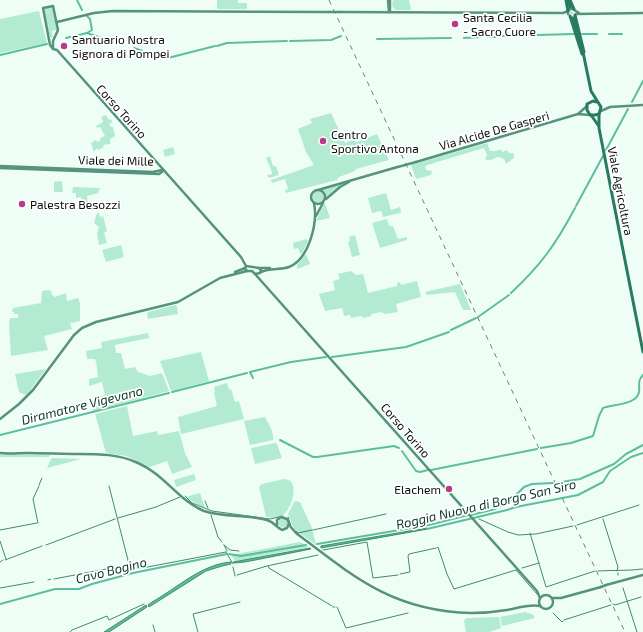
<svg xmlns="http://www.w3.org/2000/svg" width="643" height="632" font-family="'Exo 2',sans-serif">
  <rect width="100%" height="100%" fill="#eefef7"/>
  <!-- green -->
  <g fill="#b2ead2">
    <path d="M217,0H238V3H247V9H217Z"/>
    <path d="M393,0H409L411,10H395L392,6Z"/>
    <path d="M52,7L57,30L52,31L53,37L50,38L44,9Z"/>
    <path d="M39,11L47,43L0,53V19Z"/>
    <path d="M331,113L345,143L354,139L356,142L377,134L389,160L356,169L355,171L339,177L337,180L286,193L285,190L288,189L285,179L272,183L271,180L314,165L306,152L298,129L312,123L310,119Z"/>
    <path d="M106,115L109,120L110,119L113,122L109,124L111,127H113L115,136L110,139V144L103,145L104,147L98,150L97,148L94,152L91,143L96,140L97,142L101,140L100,138L105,136L100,127L97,128L96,126L103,122L101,117Z"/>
    <path d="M487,143L490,151H496L501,149L502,152L507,150L509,153H513L514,155V158L506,164L504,159L499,157C493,158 491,162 485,159L487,155L484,148L437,162L425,166L426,170L432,171L431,175L416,179L411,165Z"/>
    <path d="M173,147L175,154L165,157L163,150Z"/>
    <path d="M270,156L273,166H276L279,175L269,178L267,175L272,174V172L266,158Z"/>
    <path d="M60,181L62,182L63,192H54V182Z"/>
    <path d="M343,184L335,189L326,197L322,190Z"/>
    <path d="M73,187L100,188L98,193L87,196L88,203L82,204L81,197L76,198V193H72Z"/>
    <circle cx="318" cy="197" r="5.5"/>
    <path d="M386,193L391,210L400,207L401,212L400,213L383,217L381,211L372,213L368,198Z"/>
    <path d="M325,203L330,218L316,221L320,212Z"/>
    <path d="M97,213H99L100,217L103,216L107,231L104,233L107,243L99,245L97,234L99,227L94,223Z"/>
    <path d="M387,219L389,226H393L398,239L407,237V240L380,248L372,223Z"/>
    <path d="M355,235L360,255L352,257L348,242L350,241L349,237Z"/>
    <path d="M306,239L308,241L301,255L298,248L294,249L293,243Z"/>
    <path d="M121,245L124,257L106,262L102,250Z"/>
    <path d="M306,254L310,264L297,269V265Z"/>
    <path d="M351,271L356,275L363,274L368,293L397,286V283L400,282L401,285L417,281L421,297L396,304L398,312L385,314L381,312L371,314L372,316L363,318L362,316L351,318L350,315L344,316L342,308L325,311L319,294L335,290L333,281L340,279L338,274Z"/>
    <path d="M460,284L471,310H463L455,292L427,295L425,292Z"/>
    <path d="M49,290L51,291L52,295L55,297L66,293L67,301L78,298L80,303V321L70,323L72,329L44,336L48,350L11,356L9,324L10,318H18V314H14V312H12L13,308L41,303L42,291Z"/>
    <path d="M175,305L177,306L178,314L148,319L147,314L148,312Z"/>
    <path d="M148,333L149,338L115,345L116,353H121L125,369L135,367L138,372L150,376L162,373L169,391L93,411L90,401L96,400L95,397L105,395L102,382L89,386V379L98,377C97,371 97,364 95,359H87L86,351L102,348L101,342Z"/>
    <path d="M201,352L209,381L171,391L160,361Z"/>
    <path d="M46,369L28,393L25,395L19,392L15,374Z"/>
    <path d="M227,383L229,390L231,389L235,402L239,401L244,419L181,434L178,417L217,406L214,393L215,392L214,387Z"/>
    <path d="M127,406L133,436L157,431L158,435L179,431L185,453L192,467L172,474L167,461L150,467L126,456L106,453L95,414Z"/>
    <path d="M265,417C269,424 274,432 273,440L250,445L244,421Z"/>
    <path d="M275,443L277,444L282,458L255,464L251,448Z"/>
    <path d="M6,454L50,455L49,457H0V455Z"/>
    <path d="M53,458L81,459L47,468L51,459Z"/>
    <path d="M194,474L196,480L176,487L174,480Z"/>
    <path d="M284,479C301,479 292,508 284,514C279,518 272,518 266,517L259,487L262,484Z"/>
    <path d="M200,493L205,508L193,502L186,497Z"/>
    <path d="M296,501L300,502L312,528L316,545L294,529L288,514L294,502Z"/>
    <circle cx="283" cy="523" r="4.5"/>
    <path d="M300,542L309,547L235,561L231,555Z"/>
    <path d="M525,612L532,614L535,618L502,626L500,617Z"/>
    <path d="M499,617L501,628L489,632H466L464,620L467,618Z"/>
  </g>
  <!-- water -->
  <g fill="#5cbe9a" stroke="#43896f">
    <path d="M427,528L428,529L321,548V546Z"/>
    <path d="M310,548L311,549L245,562L234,563L233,562Z"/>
    <path d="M231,562V564L222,566L206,571L149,607L148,605L152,602C177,588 202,564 231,562Z"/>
    <path d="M146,605L147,607L109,632H104Z"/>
  </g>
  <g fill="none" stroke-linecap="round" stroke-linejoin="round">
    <!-- stream -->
    <g stroke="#43896f" stroke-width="1">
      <path d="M39,485L42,478"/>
      <path d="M109,486L129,564"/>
      <path d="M185,496L192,503L212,511L270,519L283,516"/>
      <path d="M205,501L208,508"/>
      <path d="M211,515L218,537L222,542"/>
      <path d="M288,517L291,526"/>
      <path d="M118,518L156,507L180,497"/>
      <path d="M474,518L479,517"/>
      <path d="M479,519L508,532L518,535L536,534L573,526"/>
      <path d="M603,519L618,567L617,571"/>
      <path d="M38,523L33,499L39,486"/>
      <path d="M577,525L639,505"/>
      <path d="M0,530L37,523"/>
      <path d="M313,530L386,514"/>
      <path d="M296,531L298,533L312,530"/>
      <path d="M530,533L546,587L595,571"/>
      <path d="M0,541L6,559"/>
      <path d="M46,545L115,519"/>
      <path d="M224,545L230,550L239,551"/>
      <path d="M224,545L227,551"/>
      <path d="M437,548L438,547L447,574L454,589L516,570L537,594"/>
      <path d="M323,550L367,542L373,578L398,575"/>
      <path d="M226,552L233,564"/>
      <path d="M5,560L42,546"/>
      <path d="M0,562L3,560"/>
      <path d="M129,565L132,570L226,552"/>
      <path d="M268,566L269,568L332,606"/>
      <path d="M233,567L235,576"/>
      <path d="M522,568L539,563"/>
      <path d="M598,571C613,570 628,571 643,569"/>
      <path d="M618,573V575"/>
      <path d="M400,574L410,572L408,556L409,554L436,548"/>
      <path d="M237,575L267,566L318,555"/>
      <path d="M54,579L127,565"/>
      <path d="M48,580L51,579"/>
      <path d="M0,588L34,582"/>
      <path d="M623,588L637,632"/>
      <path d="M613,604L615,605L641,597"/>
      <path d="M333,607H335"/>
      <path d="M337,607L346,628L408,613"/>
      <path d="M553,613L562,622L563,621"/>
      <path d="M564,620L611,605"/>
      <path d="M153,625L155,632"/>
      <path d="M70,632L72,630L107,616L109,620L144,604"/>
      <path d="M198,632L193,614L240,602"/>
    </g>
    <!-- canal -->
    <g stroke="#5cbe9a" stroke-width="2">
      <path d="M77,0L82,10"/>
      <path d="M87,33L117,43"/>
      <path d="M582,34H597"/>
      <path d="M609,34H622"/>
      <path d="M537,35L575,34"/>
      <path d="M498,36L534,35"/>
      <path d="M488,37H495"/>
      <path d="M66,38L87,33L92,30L90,19L87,16"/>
      <path d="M464,38L480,37"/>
      <path d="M377,39L451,38"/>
      <path d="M290,41L331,40L341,36"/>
      <path d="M217,46L227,43L287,41"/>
      <path d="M134,48L151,54"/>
      <path d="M0,55L47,44"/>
      <path d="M158,56L168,58L215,46"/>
      <path d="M632,102L643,81"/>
      <path d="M606,150L628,109"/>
      <path d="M576,206L603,156"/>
      <path d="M511,293C541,265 556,244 575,208"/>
      <path d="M478,317L509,295"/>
      <path d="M451,330L476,318"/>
      <path d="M332,357L406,347L449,332"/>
      <path d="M250,372L291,362L326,357"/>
      <path d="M250,372L253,378"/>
      <path d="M172,392L247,373"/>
      <path d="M0,435L169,393"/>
      <path d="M280,440L313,457H317L394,446L399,448"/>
      <path d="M541,448L571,443L593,436L599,416L603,408C613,404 637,405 639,392C640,385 637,381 643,375"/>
      <path d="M402,451L416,471L420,472L428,470"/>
      <path d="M431,470L537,449"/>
      <path d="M556,483L580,479L614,464L626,454L643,445"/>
      <path d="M471,515L495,509L511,500L524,487L532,484L553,483"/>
      <path d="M427,529L507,510L516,507L578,495L603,482L610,471L631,457L643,453"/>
      <path d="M317,544L429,525L468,515"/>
      <path d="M229,554L241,556L306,545"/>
      <path d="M0,604L55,589H79L92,584L133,573L227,554"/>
    </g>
    <!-- primary-tunnel -->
    <path stroke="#ccdad4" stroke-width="3" stroke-dasharray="3 1.5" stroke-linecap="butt" d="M570,7L573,18"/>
    <!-- secondary -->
    <g stroke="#57937b" stroke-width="2.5">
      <path d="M388,0L389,12"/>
      <path d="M339,12L563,13L568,11"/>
      <path d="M390,12V0"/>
      <path d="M568,14V11L571,8L579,13"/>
      <path d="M576,14L643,13"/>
      <path d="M57,22L94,13L113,11L328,12"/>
      <path d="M53,49V41L58,30L53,6L43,8L50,45L53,49L57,50L241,257L246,266"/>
      <path d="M601,111L610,107L643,105"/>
      <path d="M578,114L587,106"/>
      <path d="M416,162L578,114L590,115"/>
      <path d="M0,166L153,172L162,170"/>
      <path d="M0,168L159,174L162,172L163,170"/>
      <circle cx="318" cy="197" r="7"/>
      <path d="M318,190L394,168"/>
      <path d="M326,199L340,187L349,182"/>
      <path d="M316,216L323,203"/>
      <path d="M246,266L259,268L261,270L260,273L255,274L252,271H247L245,269Z"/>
      <path d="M259,268H270"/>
      <path d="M235,272L245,268"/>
      <path d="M261,272C270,268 280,270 289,267C309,259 318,223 314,203"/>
      <path d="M255,274L537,591L540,598"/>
      <path d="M0,419L19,404L33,390L74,335L82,328L96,322L178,302L220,278L247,271"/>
      <path d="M0,453C9,454 18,453 27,453C45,453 62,454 79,454C99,454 119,454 138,463C164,474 179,501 204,511C225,518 247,514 267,520C274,522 276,527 282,530L287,528L289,523L287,519L281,517L277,520V525"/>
      <path d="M289,525L296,533C354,577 393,611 471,613C483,613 495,612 507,610C518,608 529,604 540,606"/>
      <path d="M606,585L643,575"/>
      <circle cx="546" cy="602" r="7"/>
      <path d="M552,598H561L601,587"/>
    </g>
    <!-- primary -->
    <g stroke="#277b5f" stroke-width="3">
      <path d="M566,0L568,11"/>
      <path d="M568,0L570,7"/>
      <path d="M570,0L574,9"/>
      <path d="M575,15L584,52"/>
      <path d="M570,16L582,54"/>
      <path d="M573,18L583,52L591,91L601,107L599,114L595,115H590L587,110V104L593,101L597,102"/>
      <path d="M599,114V128L643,352"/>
      <path d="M591,115L598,125"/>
    </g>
    <!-- rail -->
    <path stroke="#747e7a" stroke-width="1" stroke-dasharray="5 5" stroke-linecap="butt" d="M329,0L625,632"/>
    <!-- secondary-bridge -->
    <g stroke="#57937b" stroke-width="2.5">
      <path d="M328,12H339"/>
      <path d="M394,168L416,162"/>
      <path d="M601,587L606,585"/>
    </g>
  </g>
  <!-- markers -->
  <g fill="#b93a88" stroke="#fff" stroke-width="1.5">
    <circle cx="455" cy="24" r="4"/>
    <circle cx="64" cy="46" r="4"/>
    <circle cx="323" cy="141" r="4"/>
    <circle cx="22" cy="204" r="4"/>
    <circle cx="449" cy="489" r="4"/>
  </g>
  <g text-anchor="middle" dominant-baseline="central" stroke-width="3.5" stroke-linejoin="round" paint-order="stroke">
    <!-- poi labels -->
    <g font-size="12" fill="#090e0c" stroke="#fff" text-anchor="start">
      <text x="463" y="17">Santa Cecilia<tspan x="463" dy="14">- Sacro Cuore</tspan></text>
      <text x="72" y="39">Santuario Nostra<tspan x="72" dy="14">Signora di Pompei</tspan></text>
      <text x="331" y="134">Centro<tspan x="331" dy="14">Sportivo Antona</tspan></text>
      <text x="30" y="204">Palestra Besozzi</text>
      <text x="441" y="489" text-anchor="end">Elachem</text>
    </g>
    <!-- street labels -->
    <g font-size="12" fill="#090e0c" stroke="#fff">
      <text transform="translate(122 111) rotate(48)">Corso Torino</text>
      <text transform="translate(494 130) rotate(-16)">Via Alcide De Gasperi</text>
      <text transform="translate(116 160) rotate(1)">Viale dei Mille</text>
      <text transform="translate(621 191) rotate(79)">Viale Agricoltura</text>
      <text transform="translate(406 430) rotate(49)">Corso Torino</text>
    </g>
    <!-- water labels -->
    <g font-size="13" font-style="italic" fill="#0d392a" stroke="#fff">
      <text transform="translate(82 405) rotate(-14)">Diramatore Vigevano</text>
      <text transform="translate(486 504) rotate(-13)">Roggia Nuova di Borgo San Siro</text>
      <text transform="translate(111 570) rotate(-14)">Cavo Bogino</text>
    </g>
  </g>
</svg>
